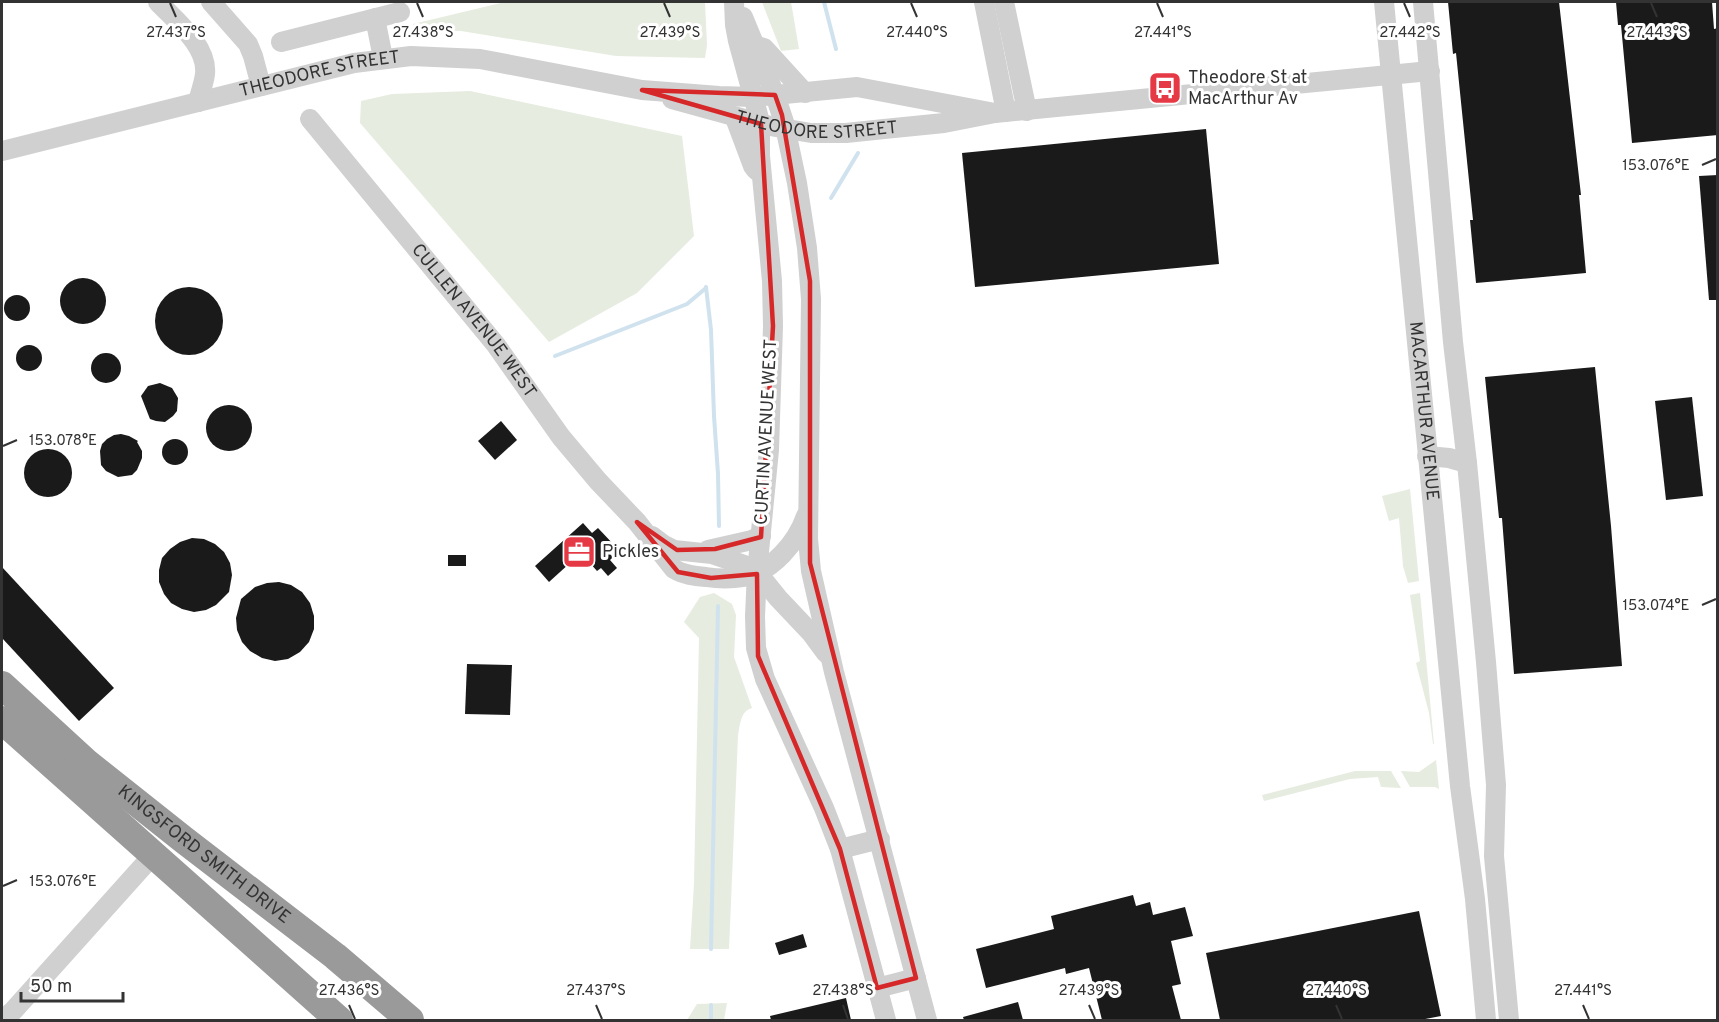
<svg xmlns="http://www.w3.org/2000/svg" width="1719" height="1022" font-family="Overpass,sans-serif">
  <rect width="100%" height="100%" fill="#fff"/>
  <!-- green -->
  <g fill="#e6ecdf">
    <path d="M505,2H705L707,45L705,58L616,56L461,31L416,30L413,24Z"/>
    <path d="M762,2H791L799,49L781,51Z"/>
    <path d="M470,91L682,136L694,236L637,293L549,342L360,123L361,101L392,94Z"/>
    <path d="M1410,489L1419,581L1408,583L1403,566L1399,518L1389,521L1382,496Z"/>
    <path d="M714,593L732,604L736,615L734,657L752,708C740,711 740,726 738,736L729,949H690L694,884L699,638L684,622L700,597Z"/>
    <path d="M1420,593L1434,744H1433L1429,713L1416,663L1420,661L1410,595Z"/>
    <path d="M1436,760L1439,789L1435,787H1410L1401,771L1419,772Z"/>
    <path d="M1355,771H1391L1401,788L1381,787L1378,777L1350,779L1264,801L1262,795Z"/>
    <path d="M727,1003L724,1020H687L697,1004Z"/>
  </g>
  <g fill="none" stroke-linecap="round" stroke-linejoin="round">
    <!-- stream -->
    <g stroke="#cfe2ee" stroke-width="4">
      <path d="M824,2L836,49"/>
      <path d="M831,198L858,153"/>
      <path d="M706,287L711,330L714,416L718,474L719,526"/>
      <path d="M555,356L687,304L706,288"/>
      <path d="M711,949L718,606"/>
      <path d="M711,1020V1005"/>
    </g>
  </g>
  <!-- building -->
  <g fill="#1a1a1a">
    <path d="M1448,2H1559L1581,195H1579L1586,273L1476,283L1470,220H1473L1456,53L1453,54Z"/>
    <path d="M1616,2H1712L1714,29L1718,28V135L1632,143L1621,25H1618Z"/>
    <path d="M1206,129L1219,264L975,287L962,153Z"/>
    <path d="M1718,175V300H1709L1699,176Z"/>
    <circle cx="83" cy="301" r="23"/>
    <circle cx="189" cy="321" r="34"/>
    <circle cx="17" cy="308" r="13"/>
    <circle cx="29" cy="358" r="13"/>
    <circle cx="106" cy="368" r="15"/>
    <path d="M1595,367L1611,526L1622,666L1514,674L1502,518H1499L1485,377Z"/>
    <path d="M160,383L172,388L178,398L177,411L173,416L165,422L156,421L150,419L141,396L148,386Z"/>
    <path d="M1692,397L1703,496L1666,500L1655,401Z"/>
    <circle cx="229" cy="428" r="23"/>
    <path d="M501,421L517,440L495,460L478,441Z"/>
    <path d="M121,434L129,436L138,441L137,442L142,451V458L137,470L132,475L118,477L106,471L101,465L100,451L102,444L107,439L114,435Z"/>
    <circle cx="175" cy="452" r="13"/>
    <circle cx="48" cy="473" r="24"/>
    <path d="M583,523L592,533L598,528L615,546L608,552L613,557L610,560L617,568L608,576L601,568L597,571L581,553L549,582L535,566Z"/>
    <path d="M192,538L204,539L215,544L224,552L230,563L232,575L229,592L216,605L206,610L194,612L182,609L171,603L164,594L159,582V570L162,558L170,549L180,542Z"/>
    <rect x="448" y="555" width="18" height="11"/>
    <path d="M2,567L114,688L79,721L2,638Z"/>
    <path d="M279,582L291,585L302,592L310,603L314,616V629L309,642L300,652L288,659L275,661L262,658L250,651L242,642L237,630L236,618L241,599L255,587L267,583Z"/>
    <path d="M467,664L512,665L510,715L465,714Z"/>
    <path d="M1133,895L1136,906L1150,902L1153,915L1185,907L1193,936L1171,941L1181,984L1172,986L1181,1020H1102L1089,968L1066,974L1065,968L986,988L976,949L1054,929L1051,916Z"/>
    <path d="M1419,911L1441,1016L1420,1020H1220L1206,953Z"/>
    <path d="M803,934L807,947L779,955L775,943Z"/>
    <path d="M846,998L851,1020H771L770,1016Z"/>
    <path d="M1018,1002L1023,1020H964L963,1017Z"/>
  </g>
  <g fill="none" stroke-linecap="round" stroke-linejoin="round">
    <!-- minor -->
    <g stroke="#d0d0d0" stroke-width="20">
      <path d="M158,2C176,21 208,46 205,74C204,83 200,93 198,102"/>
      <path d="M211,2L248,44L253,56L261,86"/>
      <path d="M734,2L735,25L738,41L760,122V156L772,281L773,326L769,450L757,572L755,616L756,648L765,679L824,808L840,849L886,1020"/>
      <path d="M984,2L1006,112"/>
      <path d="M1004,2L1027,111"/>
      <path id="s1" d="M1384,2L1460,786L1475,899L1486,1020"/>
      <path d="M1423,2L1453,342L1467,463L1486,662L1496,785L1494,856L1509,1020"/>
      <path d="M743,17L775,95L784,122L797,183L807,248L811,299L808,539L811,571L834,672L927,1020"/>
      <path d="M375,18L383,58"/>
      <path d="M281,42L400,12"/>
      <path d="M757,46L764,48L805,93"/>
      <path id="s2" d="M672,99L770,126L811,133H846L884,129L944,123L995,113L1430,71"/>
      <path d="M735,118L753,166L756,170"/>
      <path id="s3" d="M310,119L496,345L561,437L598,481L637,522L674,569C684,575 695,576 706,577C718,579 732,579 744,577C773,571 797,542 806,516"/>
      <path id="s4" d="M2,151L354,63L411,56L480,59L642,90L719,96L754,97L857,87L995,113"/>
      <path d="M1427,456L1449,458L1467,463"/>
      <path d="M652,536L664,545L674,550L712,554L750,567L757,572L778,598L812,634L826,653"/>
      <path d="M708,550L752,540L761,536"/>
      <path d="M840,849L880,839"/>
      <path d="M877,988L916,978"/>
      <path d="M2,1020L13,1011L153,855"/>
    </g>
    <!-- highway -->
    <g stroke="#9a9a9a" stroke-width="28">
      <path id="s5" d="M2,685L87,763L184,840L335,956L410,1020"/>
      <path d="M2,720L339,1020"/>
    </g>
  </g>
  <!-- marked area -->
  <path fill="none" stroke="#d62828" stroke-width="4.5" stroke-linejoin="round" d="M642,90L775,95L782,115L810,281V563L916,978L877,988L840,849L758,656L757,574L711,578L678,572L637,522L677,550L715,549L761,537L773,326L761,124Z"/>
  <!-- ticks -->
  <path fill="none" stroke="#333" stroke-width="2" d="M170,3L176,17M417,3L423,17M664,3L670,17M911,3L917,17M1157,3L1163,17M1404,3L1410,17M1651,3L1657,17M1702,165L1716,159M3,446L17,440M1702,605L1716,599M3,886L17,880M349,1005L355,1019M596,1005L602,1019M843,1005L848,1019M1089,1005L1095,1019M1336,1005L1342,1019M1583,1005L1589,1019"/>
  <!-- icons -->
  <defs>
    <symbol id="bus-square" viewBox="-11 -11 22 22"><rect x="-9" y="-9" width="18" height="18" rx="4" fill="#e63946" stroke="#fff"/><path d="M-5-6H5V4H4V6H2V4H-2V6H-4V4H-5ZM-3.5-4V0h7V-4ZM-3.5 1.2v1.5H-2V1.2ZM2 1.2v1.5H3.5V1.2Z" fill="#fff"/></symbol>
    <symbol id="office-square" viewBox="-11 -11 22 22"><rect x="-9" y="-9" width="18" height="18" rx="4" fill="#e63946" stroke="#fff"/><path d="M-6-3h4V-5.5h4V-3h4V5H-6ZM-1-4.5V-3h2v-1.5ZM-6 0V1H6V0Z" fill="#fff"/></symbol>
  </defs>
  <g fill-rule="evenodd">
    <use href="#bus-square" x="1146" y="69" width="38" height="38"/>
    <use href="#office-square" x="560" y="533" width="38" height="38"/>
  </g>
  <g text-anchor="middle" dominant-baseline="central" stroke-width="6" stroke-linejoin="round" paint-order="stroke">
    <!-- street labels -->
    <g font-size="18" fill="#333" stroke="#fff">
      <text stroke="none"><textPath href="#s4" startOffset="327">THEODORE STREET</textPath></text>
      <text stroke="none"><textPath href="#s2" startOffset="148">THEODORE STREET</textPath></text>
      <text stroke="none"><textPath href="#s3" startOffset="260">CULLEN AVENUE WEST</textPath></text>
      <text stroke="none"><textPath href="#s1" startOffset="411">MACARTHUR AVENUE</textPath></text>
      <text transform="translate(767 432) rotate(-87)">CURTIN AVENUE WEST</text>
      <text stroke="none"><textPath href="#s5" startOffset="264">KINGSFORD SMITH DRIVE</textPath></text>
    </g>
    <!-- poi labels -->
    <g font-size="18" fill="#333" stroke="#fff" text-anchor="start">
      <text x="1188" y="78">Theodore St at<tspan x="1188" dy="21">MacArthur Av</tspan></text>
      <text x="602" y="552">Pickles</text>
    </g>
  </g>
  <g font-size="15" text-anchor="middle" fill="#333" stroke="#fff" stroke-width="6" stroke-linejoin="round" paint-order="stroke">
    <text x="176" y="37">27.437°S</text>
    <text x="423" y="37">27.438°S</text>
    <text x="670" y="37">27.439°S</text>
    <text x="917" y="37">27.440°S</text>
    <text x="1163" y="37">27.441°S</text>
    <text x="1410" y="37">27.442°S</text>
    <text x="1657" y="37">27.443°S</text>
    <text x="1656" y="170">153.076°E</text>
    <text x="63" y="445">153.078°E</text>
    <text x="1656" y="610">153.074°E</text>
    <text x="63" y="886">153.076°E</text>
    <text x="349" y="995">27.436°S</text>
    <text x="596" y="995">27.437°S</text>
    <text x="843" y="995">27.438°S</text>
    <text x="1089" y="995">27.439°S</text>
    <text x="1336" y="995">27.440°S</text>
    <text x="1583" y="995">27.441°S</text>
  </g>
  <!-- border -->
  <rect width="1719" height="1022" fill="none" stroke="#333333" stroke-width="6"/>
  <!-- scale -->
  <path d="M21 992v9h102v-9" fill="none" stroke="#333333" stroke-width="3"/>
  <text x="30" y="992" font-size="18" fill="#333333" stroke="#ffffff" stroke-width="4.5" paint-order="stroke">50 m</text>
</svg>
